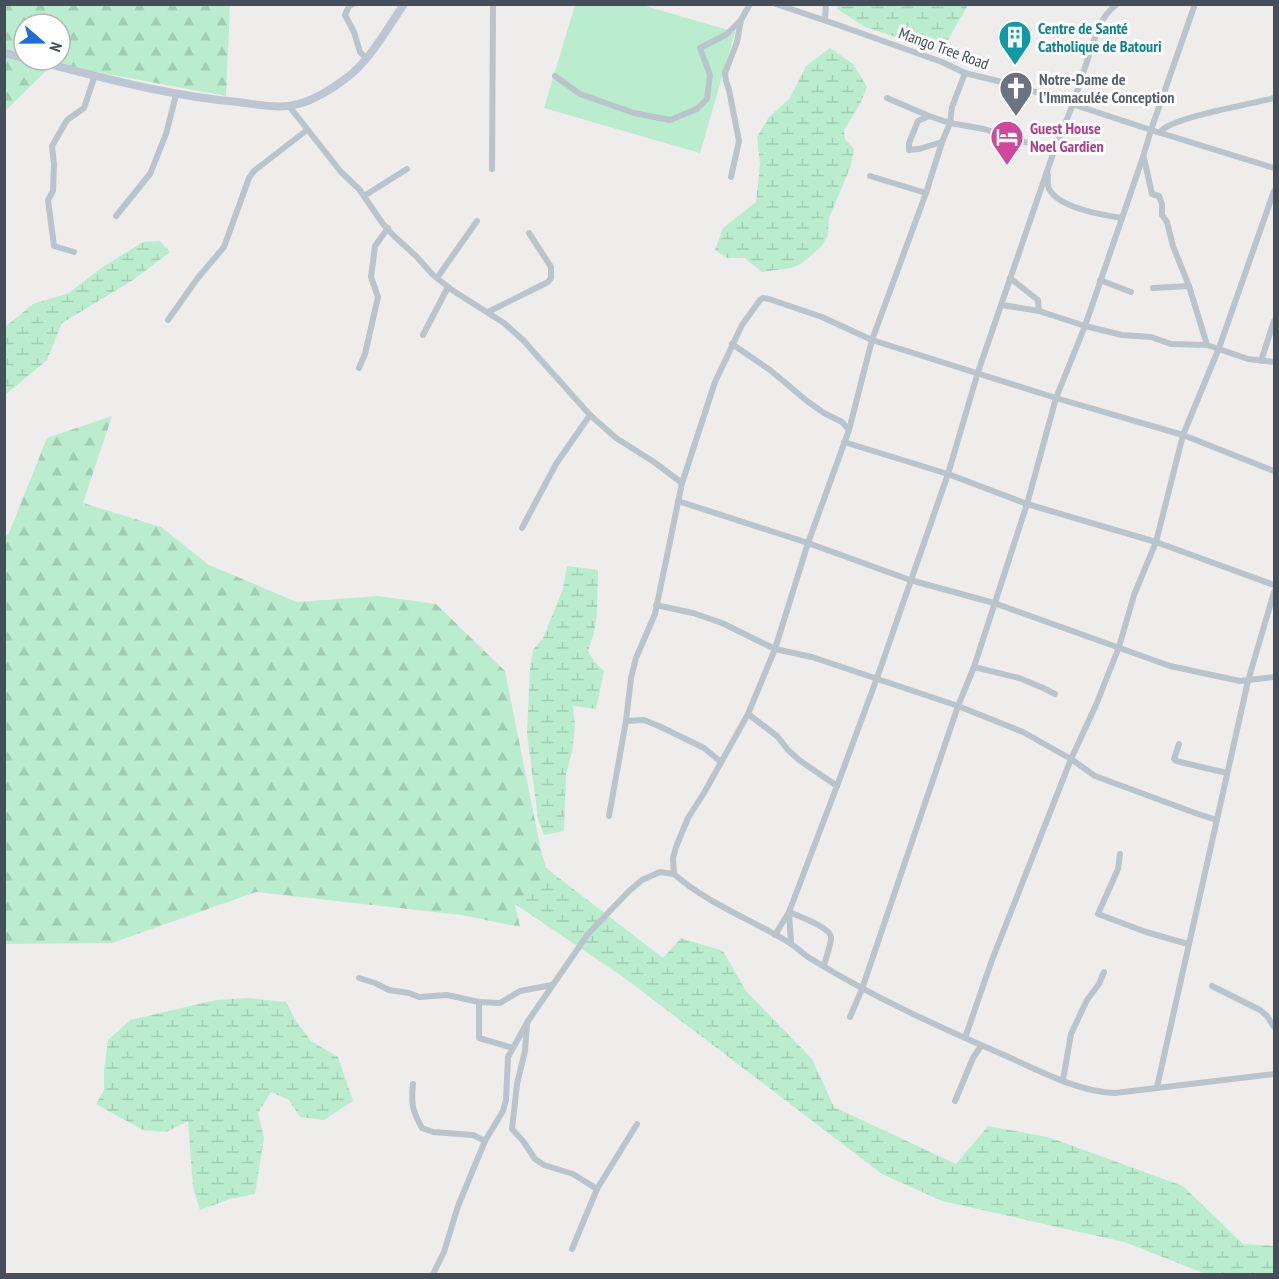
<svg xmlns="http://www.w3.org/2000/svg" width="1279" height="1279" font-family="'PT Sans Narrow',sans-serif">
  <defs>
    <pattern id="forest-firs" width="22" height="20" patternUnits="userSpaceOnUse" patternTransform="scale(1.5)"><rect width="22" height="20" fill="#baedce"/><path d="M5 1l3.5 6h-7zM16 11l3.5 6h-7z" fill="#a1cdb3"/></pattern>
    <pattern id="wetland-marsh" width="20" height="14" patternUnits="userSpaceOnUse" patternTransform="scale(1.5)"><rect width="20" height="14" fill="#baedce"/><path d="M1 5h8M5 5V1M11 12h8M15 12V8" fill="none" stroke="#a1cdb3"/></pattern>
  </defs>
  <rect width="100%" height="100%" fill="#efecec"/>
  <!-- forest -->
  <g fill="url(#forest-firs)" fill-rule="evenodd">
    <path d="M5,5H230L226,96L53,64L5,111ZM24,24H60V60H24Z"/>
    <path d="M112,416L83,503L161,527L209,565L297,602L378,596L436,604L505,671L540,846L546,868L540,881L515,904L520,927L462,915L256,892L112,943L5,944V537L9,533L47,438Z"/>
  </g>
  <!-- wetland -->
  <g fill="url(#wetland-marsh)">
    <path d="M838,4H968V5L941,52L865,27L837,9Z"/>
    <path d="M830,48L853,64L867,87L860,104L844,130L845,139L854,149L850,168L829,218L828,235L821,247L801,264L791,268L762,272L745,258H727L715,250L723,228L756,202L760,164L757,137L769,117L790,98L806,66Z"/>
    <path d="M160,241L170,252L133,280L62,323L47,360L5,395V327L33,304L69,293L101,268L143,242Z"/>
    <path d="M567,566L598,570L597,614L594,633L588,651L594,661L604,671L596,709L573,706L575,726L572,752L566,774L564,831L544,835L538,819L527,733L530,669L533,650L543,638L563,589Z"/>
    <path d="M546,868L663,958L681,938L723,951L746,991L812,1059L834,1107L956,1164L988,1126L1048,1137L1183,1186L1243,1244L1274,1246V1274H1206L1124,1242L942,1201L882,1174L626,979L515,904L540,881Z"/>
    <path d="M248,998L286,1002L296,1021L311,1041L338,1057L353,1101L324,1120L300,1117L289,1100L271,1092L258,1113L264,1138L255,1194L230,1199L200,1210L193,1187L188,1121L166,1132L143,1130L96,1104L104,1090V1071L108,1040L130,1020L216,1000Z"/>
  </g>
  <!-- pitch -->
  <path fill="#baedce" d="M575,5H642L735,32L700,153L544,108Z"/>
  <g fill="none" stroke-linecap="round" stroke-linejoin="round">
    <!-- street -->
    <g stroke="#bac4cb" stroke-width="6">
      <path d="M353,4L349,6L345,15L354,32L360,52L366,58"/>
      <path d="M776,4L838,25L942,62L965,73L1014,85L1151,130L1274,168"/>
      <path d="M825,20L826,4"/>
      <path d="M965,73L952,107L950,123L942,142L926,193L872,340L849,430L808,543L775,649L748,714L704,793L688,818L676,847L673,858L674,874C700,897 733,912 763,928C772,933 783,938 791,944C799,949 805,956 813,960C873,997 939,1027 1004,1055C1038,1070 1078,1092 1115,1093L1274,1074"/>
      <path d="M555,76L580,94L634,113L670,120L697,109L707,99L710,75L700,48L727,34L741,20"/>
      <path d="M887,98L929,116L950,123L984,129L1054,151"/>
      <path d="M289,106L341,172L359,189L383,224L394,236L416,256L433,275L452,290L504,323L523,340L590,415L616,438L654,462L682,483"/>
      <path d="M929,116L918,121L909,143V150L919,149L942,142"/>
      <path d="M1160,132C1172,117 1252,104 1274,98"/>
      <path d="M1144,158L1152,194L1159,196L1162,204V215L1167,222L1173,246L1189,286L1207,345L1248,359L1274,362"/>
      <path d="M492,169L493,4"/>
      <path d="M1048,175C1048,179 1047,185 1049,189C1059,208 1102,215 1122,218"/>
      <path d="M870,176L926,193"/>
      <path d="M731,177L739,141L729,90L726,81L725,73L737,42L741,20L750,4"/>
      <path d="M364,196L407,169"/>
      <path d="M116,216L150,174L166,134L176,95"/>
      <path d="M74,252L54,246L48,200L53,191L54,164L52,146L67,120L84,108L95,75"/>
      <path d="M437,278L477,221"/>
      <path d="M1010,278L1038,300L1039,311"/>
      <path d="M1100,280L1131,292"/>
      <path d="M1153,288L1189,286"/>
      <path d="M1002,305L1039,311L1085,326L1122,335L1151,337L1171,344L1207,345"/>
      <path d="M488,312L548,282L551,278V267L529,233"/>
      <path d="M168,320L197,279L224,247L249,178L254,171L307,130"/>
      <path d="M423,335L448,287"/>
      <path d="M732,344L770,370L807,401L824,413L842,422L849,430"/>
      <path d="M1261,361L1274,321"/>
      <path d="M359,368L365,354L378,297L371,277L375,246L388,228"/>
      <path d="M844,442L948,474L1027,504L1156,542L1274,585"/>
      <path d="M678,501L808,543L910,580L994,603L1170,666L1240,681L1274,677"/>
      <path d="M522,528L556,464L590,415"/>
      <path d="M656,605L693,613L722,623L775,649L812,657L958,706L1023,732L1071,759L1095,776L1198,814L1217,820"/>
      <path d="M974,667L1019,678L1041,687L1055,694"/>
      <path d="M748,714L777,736L788,750L799,760L837,786"/>
      <path d="M626,721L644,720L661,727L704,748L721,762"/>
      <path d="M1179,744L1174,759L1176,761L1227,773"/>
      <path d="M609,816L626,721L631,678L636,658L655,614L682,483L715,382L742,325L760,300L763,298L769,299L822,317L872,340L1056,398L1183,435L1274,471"/>
      <path d="M1120,854L1118,869L1098,914L1146,932L1188,944"/>
      <path d="M775,935L789,912C798,916 830,927 831,937C832,942 825,960 824,966"/>
      <path d="M791,943L789,912L837,786L877,678L948,474L978,372L1054,151L1073,104L1098,28C1103,18 1108,11 1117,4"/>
      <path d="M359,978L375,983L389,990L409,993L419,997L447,995L479,1002L500,1003L520,991L552,985"/>
      <path d="M1212,986L1260,1010L1267,1016L1274,1027"/>
      <path d="M479,1002V1038L513,1048"/>
      <path d="M850,1017L862,989L958,706L974,667L1027,504L1056,398L1085,326L1143,157L1151,130L1195,4"/>
      <path d="M527,1025L525,1051L517,1084L512,1129L523,1141L535,1159L544,1165L573,1174L597,1189"/>
      <path d="M965,1038L992,960L1071,759L1096,705L1119,647L1134,595L1156,542L1183,435L1219,348L1274,191"/>
      <path d="M1063,1080L1071,1034L1087,1000L1099,984L1104,972"/>
      <path d="M413,1084C411,1104 412,1110 422,1128L433,1132L473,1135L485,1141"/>
      <path d="M1157,1087L1248,681L1274,592"/>
      <path d="M955,1101L973,1058L981,1046"/>
      <path d="M572,1249L597,1189L637,1124"/>
      <path d="M433,1274L444,1252L458,1206L485,1141L503,1111L506,1100L508,1057L528,1021L588,934L629,891L642,880L660,872L674,874"/>
    </g>
    <!-- secondary -->
    <g stroke="#bdc7d3" stroke-width="8">
      <path d="M4,53L24,58"/>
      <path d="M33,60C101,77 168,96 238,102C254,104 271,108 288,106C308,104 329,91 345,79C369,62 387,29 404,4"/>
    </g>
  </g>
  <!-- icons -->
  <defs>
    <symbol id="building-pin" viewBox="-11 -11 22 30"><path d="M0 17L-7.5 6A9.5 9.5 0 1 1 7.5 6Z" fill="#0f9aa8" stroke="#fff"/><path d="M-4-6H4V6H1V3H-1V6H-4ZM-2.5-4.3h1.7v1.8h-1.7ZM.8-4.3h1.7v1.8H.8ZM-2.5-1h1.7V.8h-1.7ZM.8-1h1.7V.8H.8Z" fill="#fff"/></symbol>
    <symbol id="church-pin" viewBox="-11 -11 22 30"><path d="M0 17L-7.5 6A9.5 9.5 0 1 1 7.5 6Z" fill="#6b7280" stroke="#fff"/><path d="M-1.2-6h2.4v3.5h3.3v2.4h-3.3V6h-2.4V-.1h-3.3v-2.4h3.3Z" fill="#fff"/></symbol>
    <symbol id="hotel-pin" viewBox="-11 -11 22 30"><path d="M0 17L-7.5 6A9.5 9.5 0 1 1 7.5 6Z" fill="#d1479c" stroke="#fff"/><path d="M-6-4.5h1.5V1H6V5H4.5V3h-9V5H-6ZM-4 0a1.8 1.8 0 1 1 3.6 0ZM.5 0V-2.5h3Q6-2.5 6 0Z" fill="#fff"/></symbol>
  </defs>
  <g fill-rule="evenodd">
    <use href="#building-pin" x="996" y="18" width="38" height="52"/>
    <use href="#church-pin" x="997" y="69" width="38" height="52"/>
    <use href="#hotel-pin" x="988" y="118" width="38" height="52"/>
  </g>
  <g text-anchor="middle" dominant-baseline="central" stroke-width="6" stroke-linejoin="round" paint-order="stroke">
    <!-- culture labels -->
    <g font-size="16" font-weight="bold" fill="#0d838f" stroke="#fff" text-anchor="start">
      <text x="1038" y="28">Centre de Santé<tspan x="1038" dy="18">Catholique de Batouri</tspan></text>
    </g>
    <!-- street labels -->
    <g font-size="16" fill="#454f59" stroke="#fff">
      <text transform="translate(944 48) rotate(20)">Mango Tree Road</text>
    </g>
    <!-- worship labels -->
    <g font-size="16" font-weight="bold" fill="#5b616d" stroke="#fff" text-anchor="start">
      <text x="1039" y="79">Notre-Dame de<tspan x="1039" dy="18">l'Immaculée Conception</tspan></text>
    </g>
    <!-- hotel labels -->
    <g font-size="16" font-weight="bold" fill="#b23c85" stroke="#fff" text-anchor="start">
      <text x="1030" y="128">Guest House<tspan x="1030" dy="18">Noel Gardien</tspan></text>
    </g>
  </g>
  <!-- border -->
  <rect width="1279" height="1279" fill="none" stroke="#454f59" stroke-width="12"/>
  <!-- north arrow -->
  <g transform="translate(42 42) rotate(110)"><circle r="28" fill="#ffffff" stroke="#b5b9bd" stroke-width="1.5"/>
  <path d="M0-4.5L10 22L0 15L-10 22Z" fill="#1d6ed8"/>
  <text y="-9" font-size="16" font-weight="bold" text-anchor="middle" fill="#454f59">N</text>
  </g>
</svg>
